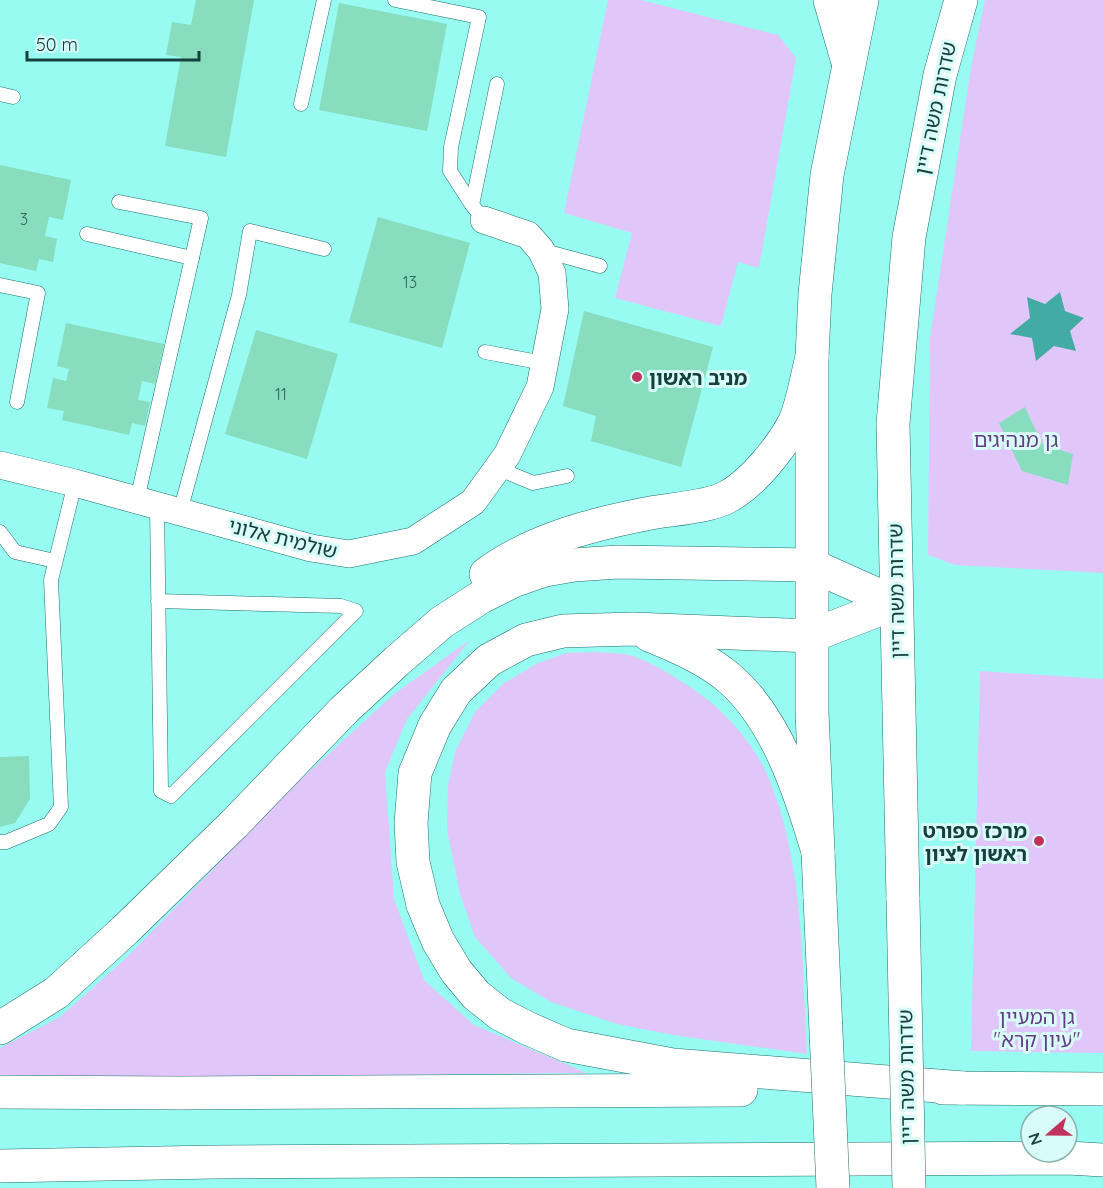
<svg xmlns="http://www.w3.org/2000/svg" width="1103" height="1188" font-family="Quicksand,'Noto Sans Hebrew',sans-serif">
  <rect width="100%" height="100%" fill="#97fbf2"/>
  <!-- green -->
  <g fill="#e1c7f9">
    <path d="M608,0H641L778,35L796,58L759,268L738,262L721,326L615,298L632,233L564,213Z"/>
    <path d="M985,0H1103V573L955,565L928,555L930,338L971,67Z"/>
    <path d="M470,640L407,719L385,772L394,899L424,980L474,1025L587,1073L0,1079V1048L60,1017L125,959L299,781L394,694Z"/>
    <path d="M597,652C609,653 623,653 633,656C655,664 675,677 693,689C725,711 754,743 769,779C804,864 802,963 807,1054L673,1035L617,1024L551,1002L511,978L475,937L460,894L447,830L448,785L455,752L475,712L504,683L538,663L566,653Z"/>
    <path d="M980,671L1103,679V1053L971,1051Z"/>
  </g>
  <!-- water -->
  <path fill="#42aba3" d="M1060,292L1065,311L1084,318L1070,331L1076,351L1054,346L1036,361L1032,338L1010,334L1030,318L1027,297L1045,304Z"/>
  <!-- building -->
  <g fill="#88ddbe">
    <path d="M196,0H254L226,157L165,146L181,57L166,55L172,22L191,25Z"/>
    <path d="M339,3L447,24L427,131L319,110Z"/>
    <path d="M0,165L71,180L63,220L49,217L45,236L57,239L53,262L39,259L36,271L0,263Z"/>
    <path d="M378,217L470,243L442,348L349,322Z"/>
    <path d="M584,311L713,347L681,467L591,441L596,416L563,406Z"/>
    <path d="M66,323L164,344L155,384L142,381L138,400L150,402L145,426L132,423L129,435L62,420L64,411L47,408L53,378L66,381L69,369L57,366Z"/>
    <path d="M256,330L338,354L307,459L225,434Z"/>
    <path d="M1025,407L1042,444L1073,454L1068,485L1022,471L999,423Z"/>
    <path d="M29,756L30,799L15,823L0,827V757Z"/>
  </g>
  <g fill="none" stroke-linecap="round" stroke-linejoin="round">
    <defs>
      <g id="service">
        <path d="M395,0L479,17L451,147L450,171L472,205L484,220"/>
        <path d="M0,94L13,97"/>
        <path d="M301,104L324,0"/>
        <path d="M119,202L201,218L137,500"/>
        <path d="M472,205L497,84"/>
        <path d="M87,234L192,258"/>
        <path d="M541,250L600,266"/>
        <path d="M0,285L38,293L17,402"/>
        <path d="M485,352L544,363"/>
        <path d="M497,468L533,483L567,476"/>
        <path d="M157,506L161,791L171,796L356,611L341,606L158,601"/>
        <path d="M180,512L239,295L250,231L324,249"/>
        <path d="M0,532L15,552L55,561"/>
        <path d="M0,842H6L49,824L61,807L51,580L75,483"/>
      </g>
      <path id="minor" d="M0,465L75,483L311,548L349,554L413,541L473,502L507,455L540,387L555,309L552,273L541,250L528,235L484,220"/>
      <g id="primary">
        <path d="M830,0L847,59"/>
        <path d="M820,898L812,712V357L815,294L827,175L862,0"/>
        <path d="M903,900L893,424L909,237L940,75L961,0"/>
      </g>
      <g id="motorway">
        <path d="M486,574C535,538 597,523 656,512C675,509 712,506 727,497C752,484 781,448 794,423C802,407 807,376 812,357"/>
        <path d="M896,603L811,636L633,629L563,631L526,640L489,660L456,691L435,725L415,773L411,823L413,862L423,905L438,941L456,971L476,995L500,1014L527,1028L566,1045L673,1065L963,1088"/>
        <path d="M649,635C676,646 707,659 729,678C777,719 801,794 818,852"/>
        <path d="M0,1028L56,993L125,930L234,824L344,710L397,661L442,622L481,597L513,581L545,570L574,565L618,562L811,565L896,603"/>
        <path d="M943,1088L1103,1089"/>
        <path d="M0,1092L181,1093L741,1090"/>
        <path d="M0,1166L215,1162L1068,1158L1103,1160"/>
      </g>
    </defs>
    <!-- service casing -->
    <use href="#service" stroke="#1e706a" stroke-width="15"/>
    <!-- minor casing -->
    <use href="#minor" stroke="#1e706a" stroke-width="28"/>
    <!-- primary casing -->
    <use href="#primary" stroke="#1e706a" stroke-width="34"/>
    <!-- motorway casing -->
    <use href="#motorway" stroke="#1e706a" stroke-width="34"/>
    <!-- service -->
    <use href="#service" stroke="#fff" stroke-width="14"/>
    <!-- minor -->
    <use href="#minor" stroke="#fff" stroke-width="27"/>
    <!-- primary -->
    <use href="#primary" stroke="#fff" stroke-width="33"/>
    <!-- motorway -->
    <use href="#motorway" stroke="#fff" stroke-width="33"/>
    <defs>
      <g id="primary-bridge">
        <path d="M820,898L833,1188"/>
        <path d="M903,900L909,1188"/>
      </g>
    </defs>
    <!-- primary-bridge casing -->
    <use href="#primary-bridge" stroke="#1e706a" stroke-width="34" stroke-linecap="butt"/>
    <!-- primary-bridge -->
    <use href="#primary-bridge" stroke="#fff" stroke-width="33"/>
  </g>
  <!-- markers -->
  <g fill="#c0315b" stroke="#d8fcf8" stroke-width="2">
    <circle cx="637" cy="377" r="6"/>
    <circle cx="1039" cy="841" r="6"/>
  </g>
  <g text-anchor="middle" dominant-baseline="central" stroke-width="6" stroke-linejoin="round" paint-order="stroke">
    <!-- number labels -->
    <g font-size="16" fill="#32675d">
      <text x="24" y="219">3</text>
      <text x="410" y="282">13</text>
      <text x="281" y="394">11</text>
    </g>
    <!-- street labels -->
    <g font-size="20" fill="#15403d" stroke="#d8fcf8">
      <text transform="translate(935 108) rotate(-78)">שדרות משה דיין</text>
      <text transform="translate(283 538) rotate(14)">שולמית אלוני</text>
      <text transform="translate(896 591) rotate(-91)">שדרות משה דיין</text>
      <text transform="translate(906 1077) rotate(-91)">שדרות משה דיין</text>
    </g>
    <!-- poi labels -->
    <g font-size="20" font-weight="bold" fill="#15403d" stroke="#d8fcf8" text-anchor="start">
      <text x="649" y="377">מניב ראשון</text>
      <text x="1027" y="830" text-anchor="end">מרכז ספורט<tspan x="1027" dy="23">ראשון לציון</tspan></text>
    </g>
    <!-- park labels -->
    <g font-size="20" fill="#653a85" stroke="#d8fcf8">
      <text x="1016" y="439">גן מנהיגים</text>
      <text x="1037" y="1016">גן המעיין<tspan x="1037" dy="23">"עיון קרא"</tspan></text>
    </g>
  </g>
  <!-- north arrow -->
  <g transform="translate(1049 1134) rotate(250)"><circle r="28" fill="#d8fcf8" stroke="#8ab1ad" stroke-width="1.5"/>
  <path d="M0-4.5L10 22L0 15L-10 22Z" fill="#c0315b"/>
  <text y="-9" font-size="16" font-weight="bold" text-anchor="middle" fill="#15403d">N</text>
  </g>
  <!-- scale -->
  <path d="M27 51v9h172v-9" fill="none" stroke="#15403d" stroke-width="3"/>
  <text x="36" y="51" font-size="18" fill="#15403d" stroke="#d8fcf8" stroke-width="4.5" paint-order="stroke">50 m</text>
</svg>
